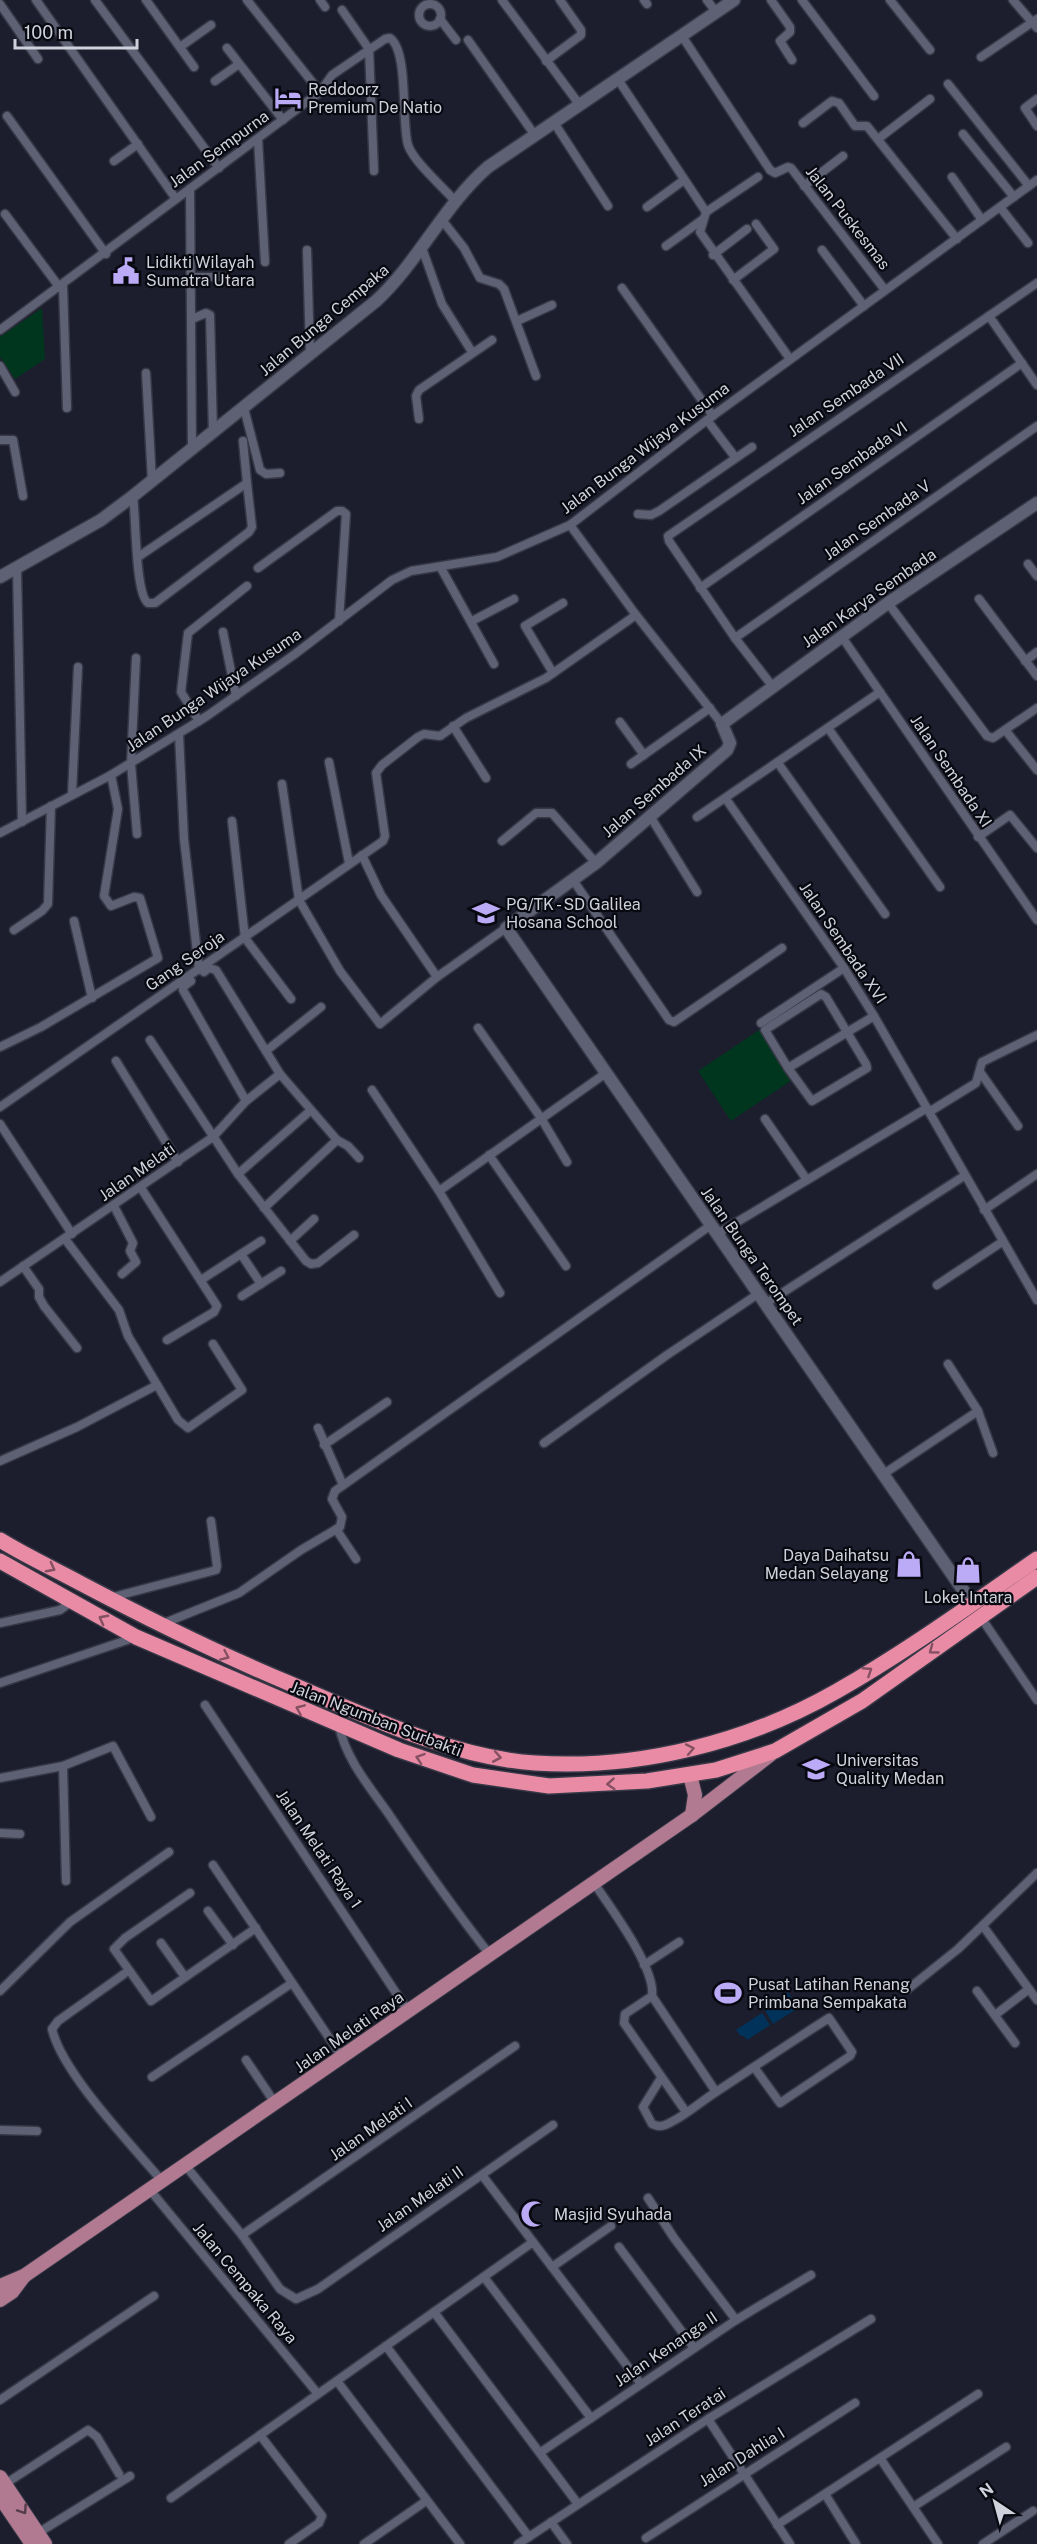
<svg xmlns="http://www.w3.org/2000/svg" width="1037" height="2544" font-family="'Public Sans',sans-serif">
  <rect width="100%" height="100%" fill="#1c1e2e"/>
  <!-- green -->
  <g fill="#00361e">
    <path d="M42,308L45,359L15,379L0,357V337Z"/>
    <path d="M759,1030L792,1080L731,1121L698,1071Z"/>
  </g>
  <!-- water -->
  <g fill="#00325a">
    <path d="M788,1992L798,2008L773,2024L763,2007Z"/>
    <path d="M762,2013L770,2025L747,2040L744,2036H741L736,2030Z"/>
  </g>
  <g fill="none" stroke-linecap="round" stroke-linejoin="round">
    <defs>
      <g id="street">
        <path d="M36,0L176,199"/>
        <path d="M95,0L219,168"/>
        <path d="M146,0L194,67"/>
        <path d="M247,0L320,92"/>
        <path d="M320,0L325,7"/>
        <path d="M502,0L579,104"/>
        <path d="M644,0L647,4"/>
        <path d="M707,0L716,12"/>
        <path d="M771,0L790,27V32L780,41L792,60"/>
        <path d="M802,0L874,96"/>
        <path d="M890,0L930,50"/>
        <path d="M1013,0L1037,28"/>
        <path d="M0,4L38,59"/>
        <circle cx="430" cy="15" r="11"/>
        <path d="M342,10L369,49L374,171"/>
        <path d="M440,19L456,40"/>
        <path d="M682,36L770,170L775,173L788,167L791,168L885,290"/>
        <path d="M468,40L534,134"/>
        <path d="M180,47L211,25"/>
        <path d="M227,48L283,120"/>
        <path d="M981,57L1037,19"/>
        <path d="M546,61L581,35V30L560,0"/>
        <path d="M617,78L706,212L700,232L790,359"/>
        <path d="M215,81L239,64"/>
        <path d="M948,84L1029,186"/>
        <path d="M1037,99L1025,108L1037,126"/>
        <path d="M7,116L106,254"/>
        <path d="M553,121L608,206"/>
        <path d="M803,123L832,101L839,103L855,126H867L957,239"/>
        <path d="M963,134L1014,197"/>
        <path d="M258,139L265,262"/>
        <path d="M878,139L930,99"/>
        <path d="M114,161L138,144"/>
        <path d="M952,177L982,220"/>
        <path d="M804,186L843,156"/>
        <path d="M190,189L192,449"/>
        <path d="M647,207L684,180"/>
        <path d="M1000,207L1028,243"/>
        <path d="M706,212L758,177"/>
        <path d="M5,214L60,288"/>
        <path d="M442,220L464,248L480,278L499,284L504,289L536,376"/>
        <path d="M666,246L702,220"/>
        <path d="M422,248L442,304L472,352"/>
        <path d="M307,250L310,353"/>
        <path d="M822,250L864,306"/>
        <path d="M713,255L747,229"/>
        <path d="M191,277H223"/>
        <path d="M733,280L774,249L756,224"/>
        <path d="M63,286L67,408"/>
        <path d="M622,288L713,416"/>
        <path d="M989,316L1037,385"/>
        <path d="M192,319L206,313L210,315L213,432"/>
        <path d="M517,321L552,305"/>
        <path d="M0,330L320,92L332,75L385,39L390,38C409,52 401,122 408,145C413,161 444,188 456,202"/>
        <path d="M0,366L15,392"/>
        <path d="M146,373L152,481"/>
        <path d="M244,408L260,470L266,474L280,473"/>
        <path d="M419,419L416,396L419,390L492,340"/>
        <path d="M707,420L735,457"/>
        <path d="M0,440H13L23,496"/>
        <path d="M243,441L247,483"/>
        <path d="M133,496C136,515 135,594 148,603H155L249,532L252,527L247,483L138,557"/>
        <path d="M638,514L651,515L659,511L752,447"/>
        <path d="M570,525L636,615L722,724"/>
        <path d="M1028,564L1037,576"/>
        <path d="M258,568L337,511H342L346,514L339,621"/>
        <path d="M441,568L494,664"/>
        <path d="M17,569L22,822"/>
        <path d="M700,588L1022,363"/>
        <path d="M979,599L1037,676"/>
        <path d="M888,603L987,736L993,738L1037,708"/>
        <path d="M472,621L514,599"/>
        <path d="M223,632L236,696"/>
        <path d="M842,637L1037,920"/>
        <path d="M735,638L1037,426"/>
        <path d="M136,658L131,764L137,834"/>
        <path d="M1025,661L1037,652"/>
        <path d="M553,673L525,626L563,603"/>
        <path d="M773,687L735,638L669,541L668,536L1037,283"/>
        <path d="M199,721L181,692L188,633L247,586"/>
        <path d="M620,722L644,755"/>
        <path d="M453,726L486,778"/>
        <path d="M828,728L940,887"/>
        <path d="M1006,731L1037,770"/>
        <path d="M179,734L184,839L199,970"/>
        <path d="M329,762L349,863"/>
        <path d="M778,763L885,914"/>
        <path d="M631,764L710,708"/>
        <path d="M282,784L299,900L340,971L380,1024L437,977L506,928"/>
        <path d="M72,794L78,667"/>
        <path d="M726,799L844,968L874,1016L1037,1300"/>
        <path d="M650,816L697,892"/>
        <path d="M697,817L880,692"/>
        <path d="M232,821L245,938L291,999"/>
        <path d="M0,833L111,775L207,716L295,654L392,580L411,571L497,557L570,525L707,420L1037,180"/>
        <path d="M978,837L1010,815L1037,848"/>
        <path d="M502,841L536,813H552L596,863"/>
        <path d="M362,855L381,895L437,977"/>
        <path d="M573,880L669,1020L674,1022L782,948"/>
        <path d="M74,921L92,998"/>
        <path d="M14,930L42,911L48,904L51,806"/>
        <path d="M204,972L209,968L216,970L280,1074L337,1140L348,1146L359,1158"/>
        <path d="M191,981L183,987V990L246,1101"/>
        <path d="M761,1023L844,968"/>
        <path d="M478,1028L541,1118L567,1162"/>
        <path d="M150,1040L238,1174L306,1261L311,1264L318,1263L354,1235"/>
        <path d="M0,1047L41,1027L158,958L140,898L134,897L111,906L104,896L118,809L111,775"/>
        <path d="M266,1051L321,1007"/>
        <path d="M116,1061L178,1162"/>
        <path d="M788,1068L812,1101L867,1068L866,1064L826,997L821,994L765,1030L788,1068L874,1016"/>
        <path d="M980,1072L1018,1126"/>
        <path d="M372,1090L439,1191L500,1293"/>
        <path d="M0,1107L383,841L385,836L376,773L382,765L418,737L424,734L440,736L466,718L546,678L636,615"/>
        <path d="M929,1112L976,1083L982,1062L1037,1035"/>
        <path d="M765,1119L807,1180"/>
        <path d="M0,1124L72,1234"/>
        <path d="M489,1155L566,1266"/>
        <path d="M238,1174L310,1111"/>
        <path d="M141,1188L217,1306L214,1312L167,1340"/>
        <path d="M439,1191L606,1073"/>
        <path d="M114,1206L133,1243L130,1251L136,1262L122,1274"/>
        <path d="M264,1208L337,1140"/>
        <path d="M984,1210L1037,1174"/>
        <path d="M717,1234L927,1108"/>
        <path d="M65,1239L119,1310L128,1336L178,1420L188,1428L242,1390L213,1344"/>
        <path d="M290,1241L314,1219"/>
        <path d="M241,1254L261,1284"/>
        <path d="M23,1266L39,1289V1297L44,1306L77,1348"/>
        <path d="M201,1280L261,1241"/>
        <path d="M0,1282L213,1137L246,1101L280,1074"/>
        <path d="M937,1285L1002,1242"/>
        <path d="M242,1296L281,1271"/>
        <path d="M765,1304L964,1176"/>
        <path d="M978,1411L993,1453"/>
        <path d="M318,1428L343,1485"/>
        <path d="M544,1443L667,1355L758,1294"/>
        <path d="M324,1445L387,1402"/>
        <path d="M0,1461L77,1427L157,1385"/>
        <path d="M882,1475L978,1411L948,1364"/>
        <path d="M336,1529L356,1559"/>
        <path d="M109,1598L216,1570L217,1566L211,1521"/>
        <path d="M980,1616L1037,1700"/>
        <path d="M0,1623L60,1610L71,1602"/>
        <path d="M162,1624L239,1593L301,1550L340,1527L342,1517L332,1499L335,1491L711,1225"/>
        <path d="M0,1683L136,1637"/>
        <path d="M205,1705L408,2011"/>
        <path d="M339,1726C346,1759 369,1786 388,1813C421,1862 454,1909 490,1955"/>
        <path d="M63,1766L113,1746L151,1817"/>
        <path d="M0,1778L63,1766L66,1881"/>
        <path d="M0,1833L20,1834"/>
        <path d="M213,1865L342,2057"/>
        <path d="M594,1883C610,1907 656,1968 652,1996L716,2092"/>
        <path d="M190,1893L125,1938L114,1949L151,2001L256,1928"/>
        <path d="M208,1911L233,1945"/>
        <path d="M983,1926L1037,2000"/>
        <path d="M161,1943L185,1977"/>
        <path d="M644,1965L679,1942"/>
        <path d="M124,1974L58,2021L52,2029C62,2073 132,2145 162,2181"/>
        <path d="M908,1989L958,1949L1037,1873"/>
        <path d="M0,1991L70,1922L169,1852"/>
        <path d="M977,1991L1015,2043"/>
        <path d="M652,1996L625,2014L624,2023L686,2112"/>
        <path d="M995,2015L1029,1989"/>
        <path d="M246,2060L275,2103"/>
        <path d="M152,2077L292,1983"/>
        <path d="M661,2078L643,2107L652,2124C657,2126 660,2127 665,2125C683,2118 700,2102 716,2092C754,2067 791,2042 829,2018L852,2052L850,2056L780,2103L754,2067"/>
        <path d="M0,2130L37,2131"/>
        <path d="M185,2165L242,2235L280,2289L296,2299L318,2289L553,2125"/>
        <path d="M482,2175L641,2384"/>
        <path d="M150,2190L318,2394"/>
        <path d="M648,2198L674,2238L736,2320"/>
        <path d="M242,2235L515,2046"/>
        <path d="M619,2247L694,2348"/>
        <path d="M552,2267L611,2226"/>
        <path d="M484,2277L591,2418"/>
        <path d="M434,2312L578,2504"/>
        <path d="M386,2346L529,2537"/>
        <path d="M337,2381L460,2544"/>
        <path d="M0,2400L154,2296"/>
        <path d="M708,2419L790,2544"/>
        <path d="M260,2435L322,2516L319,2523L289,2544"/>
        <path d="M541,2452L736,2320L811,2275"/>
        <path d="M880,2458L938,2544"/>
        <path d="M5,2484L88,2430L97,2437L119,2474"/>
        <path d="M825,2494L856,2544"/>
        <path d="M171,2498L533,2242"/>
        <path d="M913,2507L1006,2447"/>
        <path d="M551,2522L567,2544"/>
        <path d="M777,2525L978,2394"/>
        <path d="M38,2533L130,2476"/>
        <path d="M646,2538L855,2403"/>
        <path d="M364,2544L426,2501"/>
        <path d="M518,2544L708,2419L871,2319"/>
        <path d="M983,2544L1033,2511"/>
      </g>
      <g id="secondary">
        <path d="M0,577L101,520L133,496L376,301C419,261 444,205 488,167L734,0"/>
        <path d="M972,1603L506,928L596,863L727,750L730,743L722,724L888,603L1037,503"/>
      </g>
      <g id="primary">
        <path d="M690,1775L695,1795L692,1815"/>
        <path d="M0,2286L24,2276L692,1815L770,1755"/>
        <path d="M0,2300L12,2292L24,2276"/>
        <path d="M0,2477L45,2544"/>
        <path d="M0,2497L32,2544"/>
      </g>
      <g id="highway">
        <path d="M0,1540C26,1556 54,1569 80,1583C150,1620 219,1654 291,1684C366,1716 454,1758 535,1763C638,1770 748,1742 837,1691C906,1652 972,1604 1037,1559"/>
        <path d="M0,1561L136,1637L399,1750L473,1775L549,1786L647,1781L716,1770L775,1751L862,1701L1037,1577"/>
      </g>
    </defs>
    <!-- street casing -->
    <use href="#street" stroke="#373846" stroke-width="11"/>
    <!-- secondary casing -->
    <use href="#secondary" stroke="#373846" stroke-width="15"/>
    <!-- primary casing -->
    <use href="#primary" stroke="#373846" stroke-width="16"/>
    <!-- highway casing -->
    <use href="#highway" stroke="#373846" stroke-width="18"/>
    <!-- street -->
    <use href="#street" stroke="#5e6174" stroke-width="8"/>
    <!-- secondary -->
    <use href="#secondary" stroke="#5e6174" stroke-width="12"/>
    <!-- primary -->
    <use href="#primary" stroke="#b17a91" stroke-width="14"/>
    <!-- highway -->
    <use href="#highway" stroke="#e98ba5" stroke-width="15"/>
  </g>
  <!-- one-way arrows -->
  <defs><path id="oneway-chevron" d="M-2-3.5L2.5 0L-2 3.5" fill="none" stroke-width="1.6" stroke-linecap="round" stroke-linejoin="round" transform="scale(1.5)"/></defs>
  <g stroke="#845062">
    <use href="#oneway-chevron" transform="translate(51 1568) rotate(28)"/>
    <use href="#oneway-chevron" transform="translate(103 1619) rotate(-152)"/>
    <use href="#oneway-chevron" transform="translate(933 1650) rotate(144)"/>
    <use href="#oneway-chevron" transform="translate(225 1656) rotate(24)"/>
    <use href="#oneway-chevron" transform="translate(868 1671) rotate(-33)"/>
    <use href="#oneway-chevron" transform="translate(300 1709) rotate(-157)"/>
    <use href="#oneway-chevron" transform="translate(690 1749) rotate(-11)"/>
    <use href="#oneway-chevron" transform="translate(497 1757) rotate(10)"/>
    <use href="#oneway-chevron" transform="translate(420 1758) rotate(-161)"/>
    <use href="#oneway-chevron" transform="translate(611 1784) rotate(176)"/>
  </g>
  <use stroke="#543c4a" href="#oneway-chevron" transform="translate(23 2510) rotate(56)"/>
  <!-- icons -->
  <defs>
    <symbol id="hotel-bare" viewBox="-9 -9 18 18"><path d="M-6-4.5h1.5V1H6V5H4.5V3h-9V5H-6ZM-4 0a1.8 1.8 0 1 1 3.6 0ZM.5 0V-2.5h3Q6-2.5 6 0Z" fill="#bbaaf6" stroke="#080910" stroke-width="2.5" paint-order="stroke"/></symbol>
    <symbol id="civic-bare" viewBox="-9 -9 18 18"><path d="M-.6-6.5H3V-4.5H.6V-3L4-1V1h2V6H-6V1h2V-1L-.6-3ZM-1.2 2.5V6h2.4V2.5Z" fill="#bbaaf6" stroke="#080910" stroke-width="2.5" paint-order="stroke"/></symbol>
    <symbol id="school-bare" viewBox="-9 -9 18 18"><path d="M0-5L7-2L0 1L-7-2ZM-4 1L0 2.5L4 1V4Q0 6-4 4Z" fill="#bbaaf6" stroke="#080910" stroke-width="2.5" paint-order="stroke"/></symbol>
    <symbol id="shop-bare" viewBox="-9 -9 18 18"><path d="M-5-2.5h2.3a2.7 3.5 0 0 1 5.4 0H5L5.5 6h-11ZM-1.5-2.5h3a1.5 2.3 0 0 0-3 0Z" fill="#bbaaf6" stroke="#080910" stroke-width="2.5" paint-order="stroke"/></symbol>
    <symbol id="university-bare" viewBox="-9 -9 18 18"><path d="M0-5L7-2L0 1L-7-2ZM-4 1L0 2.5L4 1V4Q0 6-4 4Z" fill="#bbaaf6" stroke="#080910" stroke-width="2.5" paint-order="stroke"/></symbol>
    <symbol id="stadium-bare" viewBox="-9 -9 18 18"><path d="M0-5a6.5 5 0 1 0 0 10a6.5 5 0 1 0 0-10ZM-3.5-1.8h7v3.6h-7Z" fill="#bbaaf6" stroke="#080910" stroke-width="2.5" paint-order="stroke"/></symbol>
    <symbol id="mosque-bare" viewBox="-9 -9 18 18"><path d="M3.5-4.9A6 6 0 1 0 3.5 4.9A5 5 0 1 1 3.5-4.9Z" fill="#bbaaf6" stroke="#080910" stroke-width="2.5" paint-order="stroke"/></symbol>
  </defs>
  <g fill-rule="evenodd">
    <use href="#hotel-bare" x="269" y="79" width="38" height="38"/>
    <use href="#civic-bare" x="107" y="252" width="38" height="38"/>
    <use href="#school-bare" x="467" y="894" width="38" height="38"/>
    <use href="#shop-bare" x="890" y="1545" width="38" height="38"/>
    <use href="#shop-bare" x="949" y="1551" width="38" height="38"/>
    <use href="#university-bare" x="797" y="1750" width="38" height="38"/>
    <use href="#stadium-bare" x="709" y="1974" width="38" height="38"/>
    <use href="#mosque-bare" x="515" y="2195" width="38" height="38"/>
  </g>
  <g text-anchor="middle" dominant-baseline="central" stroke-width="4.5" stroke-linejoin="round" paint-order="stroke">
    <!-- poi labels -->
    <g font-size="16" fill="#cfd1dc" stroke="#080910" text-anchor="start">
      <text x="308" y="89">Reddoorz<tspan x="308" dy="18">Premium De Natio</tspan></text>
      <text x="146" y="262">Lidikti Wilayah<tspan x="146" dy="18">Sumatra Utara</tspan></text>
      <text x="506" y="904">PG/TK - SD Galilea<tspan x="506" dy="18">Hosana School</tspan></text>
      <text x="889" y="1555" text-anchor="end">Daya Daihatsu<tspan x="889" dy="18">Medan Selayang</tspan></text>
      <text x="968" y="1597" text-anchor="middle">Loket Intara</text>
      <text x="836" y="1760">Universitas<tspan x="836" dy="18">Quality Medan</tspan></text>
      <text x="748" y="1984">Pusat Latihan Renang<tspan x="748" dy="18">Primbana Sempakata</tspan></text>
      <text x="554" y="2214">Masjid Syuhada</text>
    </g>
    <!-- street labels -->
    <g font-size="16" fill="#cfd1dc" stroke="#080910">
      <text transform="translate(219 149) rotate(-36)">Jalan Sempurna</text>
      <text transform="translate(848 218) rotate(52)">Jalan Puskesmas</text>
      <text transform="translate(324 320) rotate(-40)">Jalan Bunga Cempaka</text>
      <text transform="translate(846 395) rotate(-34)">Jalan Sembada VII</text>
      <text transform="translate(645 448) rotate(-37)">Jalan Bunga Wijaya Kusuma</text>
      <text transform="translate(852 463) rotate(-35)">Jalan Sembada VI</text>
      <text transform="translate(877 520) rotate(-35)">Jalan Sembada V</text>
      <text transform="translate(869 598) rotate(-35)">Jalan Karya Sembada</text>
      <text transform="translate(214 690) rotate(-34)">Jalan Bunga Wijaya Kusuma</text>
      <text transform="translate(951 771) rotate(56)">Jalan Sembada XI</text>
      <text transform="translate(654 791) rotate(-41)">Jalan Sembada IX</text>
      <text transform="translate(843 943) rotate(56)">Jalan Sembada XVI</text>
      <text transform="translate(185 961) rotate(-35)">Gang Seroja</text>
      <text transform="translate(137 1172) rotate(-35)">Jalan Melati</text>
      <text transform="translate(752 1256) rotate(55)">Jalan Bunga Terompet</text>
      <text transform="translate(376 1719) rotate(21)">Jalan Ngumban Surbakti</text>
      <text transform="translate(319 1849) rotate(56)">Jalan Melati Raya 1</text>
      <text transform="translate(349 2032) rotate(-35)">Jalan Melati Raya</text>
      <text transform="translate(371 2129) rotate(-35)">Jalan Melati I</text>
      <text transform="translate(420 2199) rotate(-35)">Jalan Melati II</text>
      <text transform="translate(245 2283) rotate(50)">Jalan Cempaka Raya</text>
      <text transform="translate(666 2349) rotate(-34)">Jalan Kenanga II</text>
      <text transform="translate(685 2417) rotate(-33)">Jalan Teratai</text>
      <text transform="translate(742 2457) rotate(-32)">Jalan Dahlia I</text>
    </g>
  </g>
  <!-- north arrow -->
  <g transform="translate(995 2502) rotate(324)" stroke="#080910" stroke-width="4.5" paint-order="stroke">
  <path d="M0-4.5L10 22L0 15L-10 22Z" fill="#cfd1dc"/>
  <text y="-9" font-size="16" font-weight="bold" text-anchor="middle" fill="#cfd1dc">N</text>
  </g>
  <!-- scale -->
  <path d="M15 39v9h122v-9" fill="none" stroke="#cfd1dc" stroke-width="3"/>
  <text x="24" y="39" font-size="18" fill="#cfd1dc" stroke="#080910" stroke-width="4.5" paint-order="stroke">100 m</text>
</svg>
